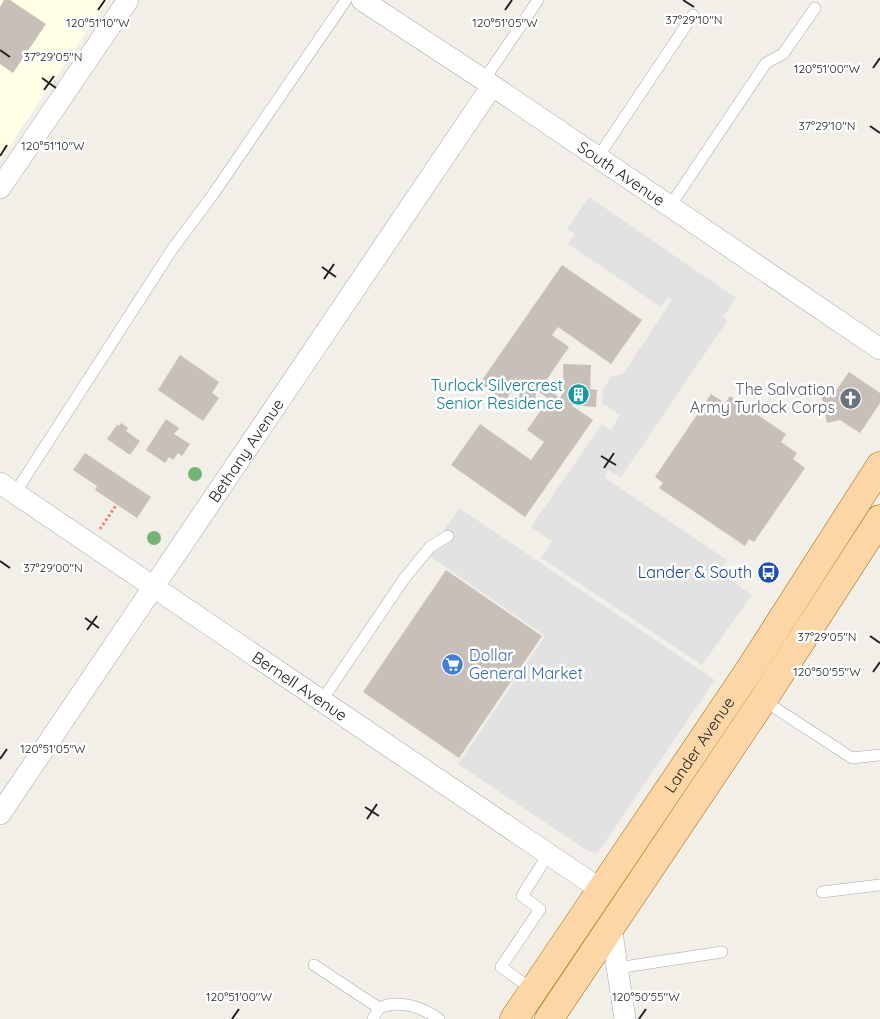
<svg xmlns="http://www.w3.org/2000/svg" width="880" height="1019" font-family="Quicksand,sans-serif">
  <rect width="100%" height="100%" fill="#f2efe9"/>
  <!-- education -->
  <path fill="#ffffe5" d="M0,0H108L0,160Z"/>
  <!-- parking -->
  <g fill="#e2e2e2">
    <path d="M589,197L736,298L723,317L727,321L621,477L608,470L605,478L727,560L719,572L752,595L702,665L541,558L552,541L531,527L602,424L611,430L620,415L602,403L604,388L611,377L623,374L672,300L668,297L661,307L568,244L575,234L567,229Z"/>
    <path d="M459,508L715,680L605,842L597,853L588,851L458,764L545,636L427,554Z"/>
  </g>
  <!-- building -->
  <g fill="#c7bfb8">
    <path d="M4,0H10L46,24L13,73L0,64V7Z"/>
    <path d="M562,265L642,320L611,364L558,327L552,335L569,347L543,385L560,398L564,390L563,364L591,365L590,389L597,390L596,407L571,405L593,420L525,517L451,465L480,424L531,460L544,442L527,430L549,399L536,390L535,405L519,403L520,387L532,388L520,379L505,401L480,383Z"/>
    <path d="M180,355L219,382L212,393L219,398L203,421L158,390Z"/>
    <path d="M849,372L880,393V403L860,433L840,420L827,423L821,394L835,392Z"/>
    <path d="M711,394L725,403L730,396L786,434L781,442L797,453L793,459L805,468L754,542L749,539L745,546L659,488L663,483L655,477Z"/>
    <path d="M166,419L179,428L174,434L190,444L182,456L178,453L173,460L169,457L165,463L146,450Z"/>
    <path d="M121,423L128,428L126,431L140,441L130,455L107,439L117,425L119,426Z"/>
    <path d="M85,453L151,497L137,518L95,490L97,486L73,470Z"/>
    <path d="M446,570L542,636L459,758L363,692Z"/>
  </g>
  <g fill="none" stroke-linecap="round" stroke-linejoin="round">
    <defs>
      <g id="service">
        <path d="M484,80L538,0"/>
        <path d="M598,157L693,15"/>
        <path d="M670,206L766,63L783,54L815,8"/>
        <path d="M15,493L171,251L214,193L346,0"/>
        <path d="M322,700L404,579L430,547L448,536"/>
        <path d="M763,700L852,758L880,755"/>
        <path d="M822,892L880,885"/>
        <path d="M314,965L379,1008"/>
        <path d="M617,968L722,952"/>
        <path d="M533,990L501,967L540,909L522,896L549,853"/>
        <path d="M373,1019L379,1008C399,999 422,1007 439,1019"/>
      </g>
      <g id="minor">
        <path id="s1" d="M362,0L484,80L880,349"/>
        <path d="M0,188L128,0"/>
        <path id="s2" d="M0,483L600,889"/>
        <path id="s3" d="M0,814L492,86"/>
        <path d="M611,927L625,1019"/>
      </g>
      <g id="primary">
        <path id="s4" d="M514,1019L750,669L880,466"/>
        <path d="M549,1019L763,700L880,519"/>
      </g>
    </defs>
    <!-- service casing -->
    <use href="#service" stroke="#a9a9a9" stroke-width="12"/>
    <!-- minor casing -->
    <use href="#minor" stroke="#a9a9a9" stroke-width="22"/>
    <!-- primary casing -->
    <use href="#primary" stroke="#a06b00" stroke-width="29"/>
    <!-- path -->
    <path stroke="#fa8072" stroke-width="3" stroke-dasharray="2.5 2.5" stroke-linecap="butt" d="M100,529L117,504"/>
    <!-- service -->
    <use href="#service" stroke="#fff" stroke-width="11"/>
    <!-- minor -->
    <use href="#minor" stroke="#fff" stroke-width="21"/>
    <!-- primary -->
    <use href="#primary" stroke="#fcd6a4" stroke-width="28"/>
  </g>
  <!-- trees -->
  <g fill="#74b475">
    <circle cx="195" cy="474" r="7"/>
    <circle cx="154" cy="538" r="7"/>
  </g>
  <!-- ticks -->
  <path fill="none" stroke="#222" stroke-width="2" d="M683,0L694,7M98,10L105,0M505,10L512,0M0,50L10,57M873,68L880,58M42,78L56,88M44,90L54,76M870,126L880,133M0,156L7,145M322,267L336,277M324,279L334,264M601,456L616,465M604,468L614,453M0,561L10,568M85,618L99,628M87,630L97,616M870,636L880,643M873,672L880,662M0,759L7,749M365,807L379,816M367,819L377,804M232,1019L239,1009M639,1019L646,1009"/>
  <!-- icons -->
  <defs>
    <symbol id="building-disc" viewBox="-11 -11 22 22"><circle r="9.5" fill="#0f9aa8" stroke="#fff"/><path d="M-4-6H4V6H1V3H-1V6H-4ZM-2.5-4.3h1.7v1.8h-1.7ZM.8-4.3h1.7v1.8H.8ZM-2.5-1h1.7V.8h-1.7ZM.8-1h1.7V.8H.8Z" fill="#fff"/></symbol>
    <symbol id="church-disc" viewBox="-11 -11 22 22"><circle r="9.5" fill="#6b7280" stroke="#fff"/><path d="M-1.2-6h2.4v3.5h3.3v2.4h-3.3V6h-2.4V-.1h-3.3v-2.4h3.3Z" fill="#fff"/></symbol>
    <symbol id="bus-disc" viewBox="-11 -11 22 22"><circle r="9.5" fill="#1a4fb4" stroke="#fff"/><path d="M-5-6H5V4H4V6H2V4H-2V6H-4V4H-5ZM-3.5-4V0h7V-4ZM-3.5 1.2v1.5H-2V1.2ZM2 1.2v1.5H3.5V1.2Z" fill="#fff"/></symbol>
    <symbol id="supermarket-disc" viewBox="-11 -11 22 22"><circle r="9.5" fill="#3f7fe0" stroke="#fff"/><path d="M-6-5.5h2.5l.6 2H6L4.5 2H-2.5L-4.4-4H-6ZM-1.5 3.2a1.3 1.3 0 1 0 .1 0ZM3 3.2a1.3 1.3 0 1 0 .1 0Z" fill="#fff"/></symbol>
  </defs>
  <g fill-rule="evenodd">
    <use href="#building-disc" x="566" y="382" width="25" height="25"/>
    <use href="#church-disc" x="838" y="386" width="25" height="25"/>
    <use href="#bus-disc" x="756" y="560" width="25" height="25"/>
    <use href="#supermarket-disc" x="440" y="652" width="25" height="25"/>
  </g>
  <g text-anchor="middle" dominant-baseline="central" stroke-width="5" stroke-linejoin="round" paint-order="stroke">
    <!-- street labels -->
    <g font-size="16" fill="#222" stroke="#fff">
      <text stroke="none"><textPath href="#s1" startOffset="312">South Avenue</textPath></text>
      <text stroke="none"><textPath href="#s3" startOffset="439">Bethany Avenue</textPath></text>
      <text stroke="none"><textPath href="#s2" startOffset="362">Bernell Avenue</textPath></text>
      <text stroke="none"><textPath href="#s4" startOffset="331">Lander Avenue</textPath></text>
    </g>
    <!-- culture labels -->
    <g font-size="16" fill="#0d838f" stroke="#fff" text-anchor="end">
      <text x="563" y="385">Turlock Silvercrest<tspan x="563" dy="18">Senior Residence</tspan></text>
    </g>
    <!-- worship labels -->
    <g font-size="16" fill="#5b616d" stroke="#fff" text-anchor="end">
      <text x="835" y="389">The Salvation<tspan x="835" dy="18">Army Turlock Corps</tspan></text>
    </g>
    <!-- transit labels -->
    <g font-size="16" fill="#164399" stroke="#fff" text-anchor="end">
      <text x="752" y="572">Lander &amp; South</text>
    </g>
    <!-- shop labels -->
    <g font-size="16" fill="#366cbe" stroke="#fff" text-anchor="start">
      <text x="469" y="655">Dollar<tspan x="469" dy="18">General Market</tspan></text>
    </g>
  </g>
  <g font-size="12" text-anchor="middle" fill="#222" stroke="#fff" stroke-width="5" stroke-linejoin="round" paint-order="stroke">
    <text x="694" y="24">37°29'10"N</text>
    <text x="98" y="27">120°51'10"W</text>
    <text x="505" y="27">120°51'05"W</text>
    <text x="53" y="61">37°29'05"N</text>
    <text x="827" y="73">120°51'00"W</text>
    <text x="827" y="130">37°29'10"N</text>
    <text x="53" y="150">120°51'10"W</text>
    <text x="53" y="572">37°29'00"N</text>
    <text x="827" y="641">37°29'05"N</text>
    <text x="827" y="676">120°50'55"W</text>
    <text x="53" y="753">120°51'05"W</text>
    <text x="239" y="1001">120°51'00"W</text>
    <text x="646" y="1001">120°50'55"W</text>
  </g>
</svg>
